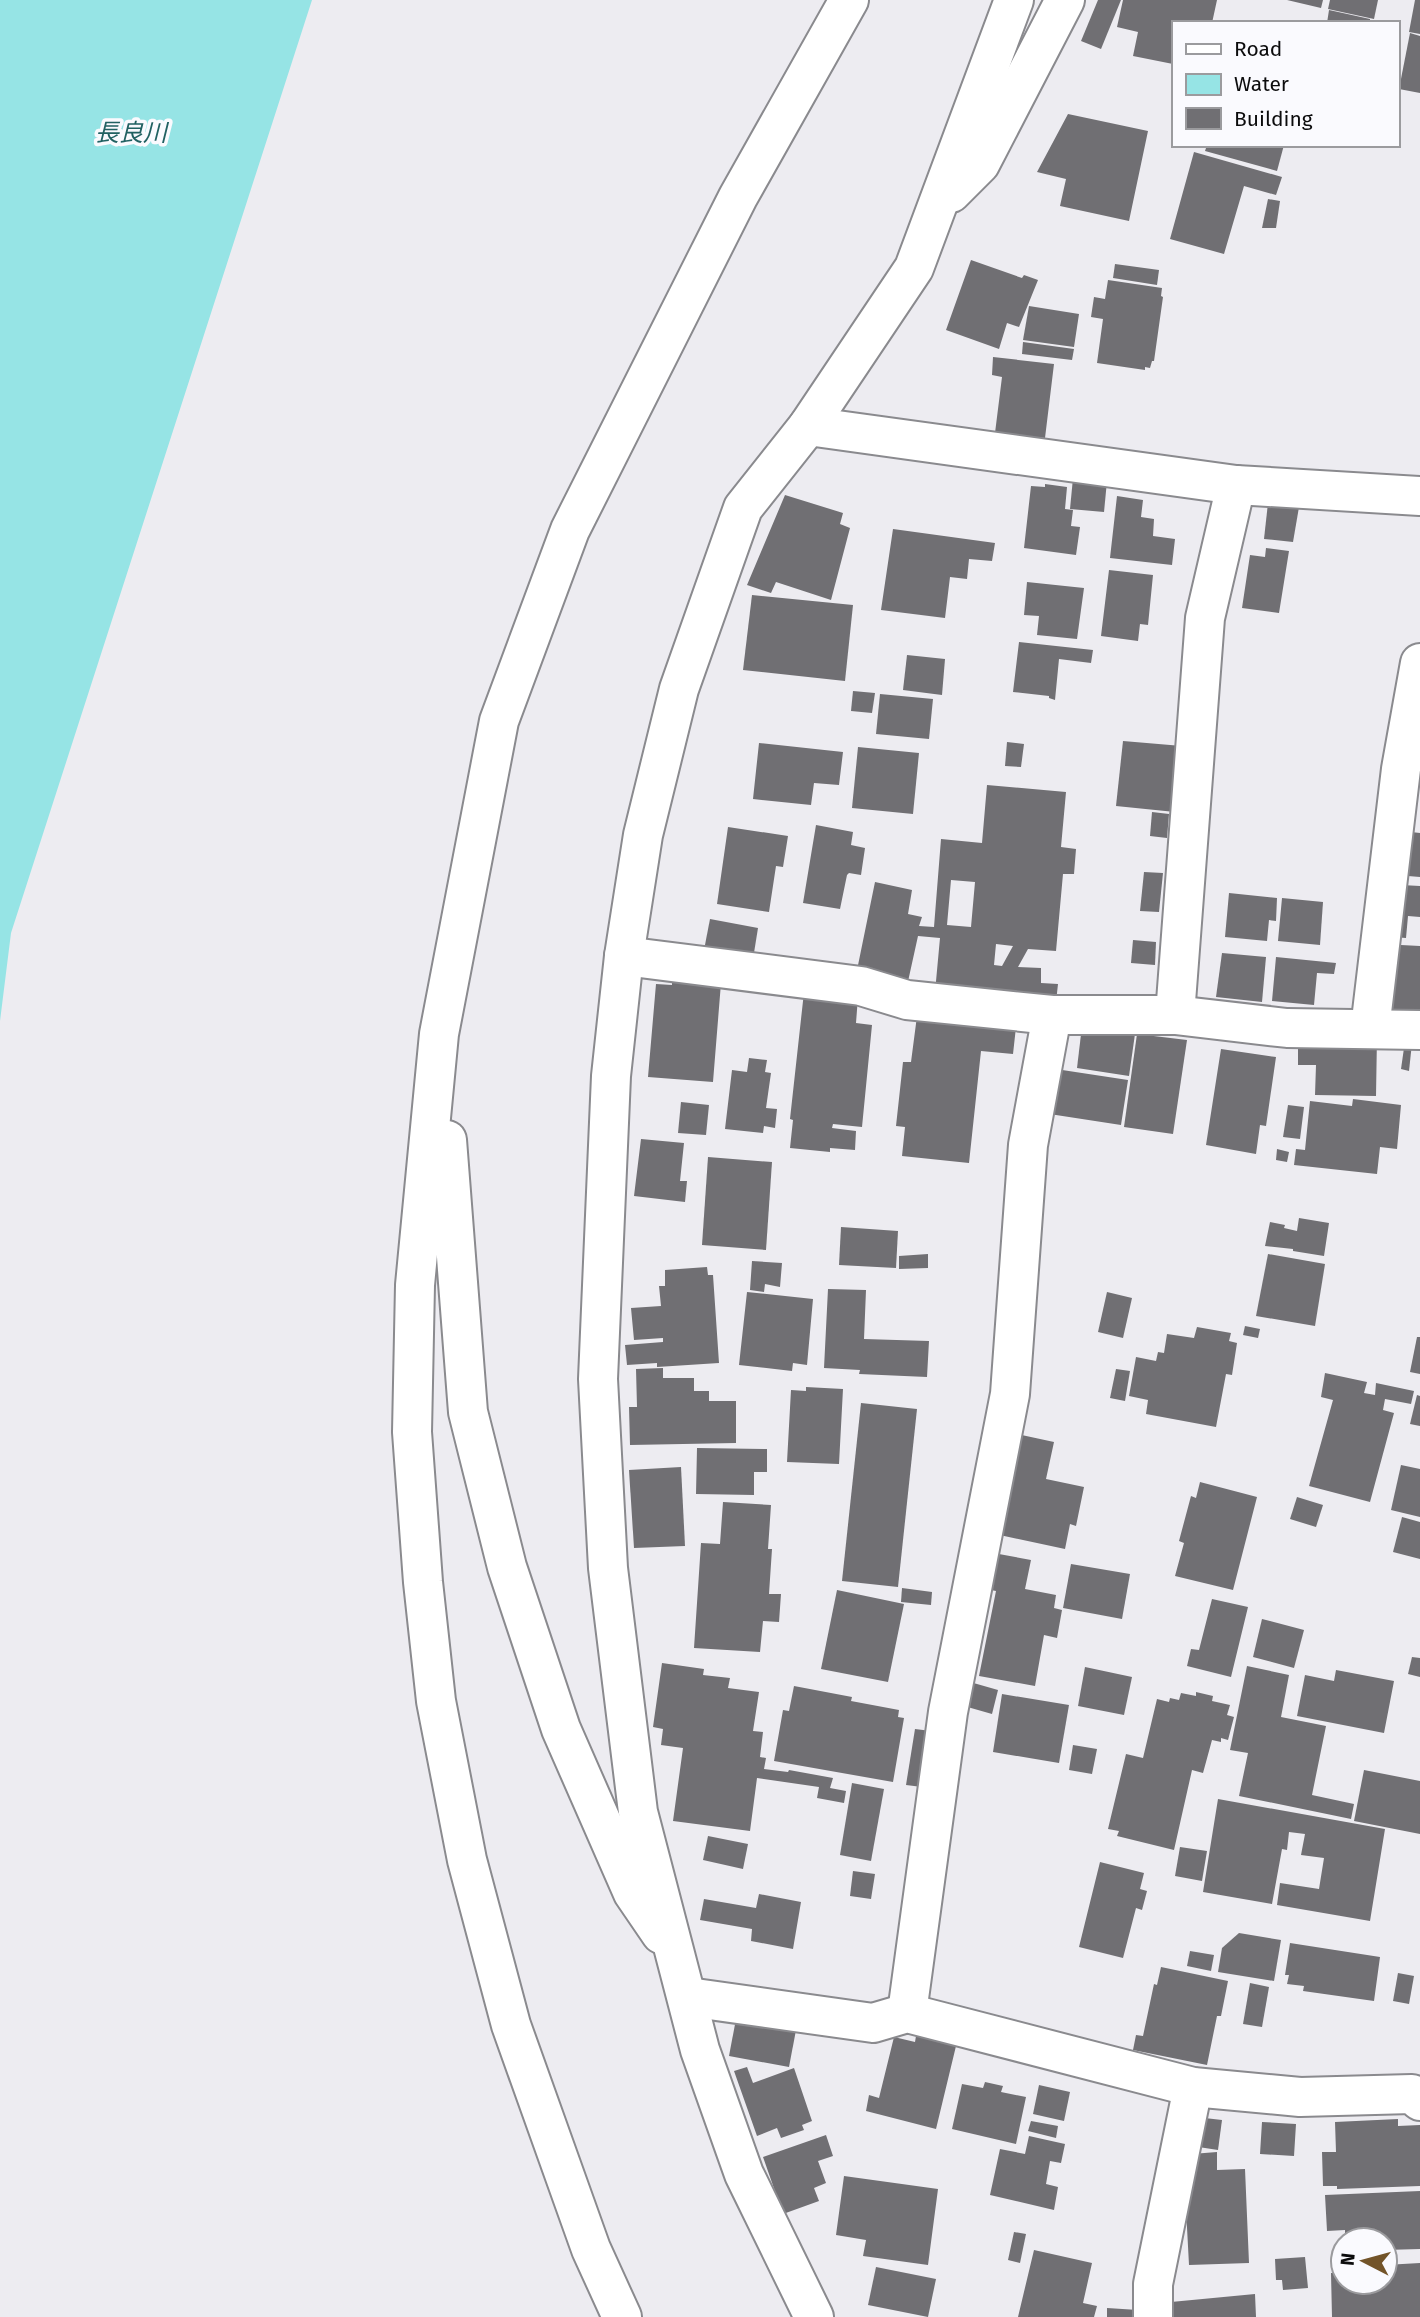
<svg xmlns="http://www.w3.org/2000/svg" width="1420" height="2317" font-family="'Fira Sans','Noto Sans JP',sans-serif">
  <rect width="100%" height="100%" fill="#edecf1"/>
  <!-- water -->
  <path fill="#96e4e5" d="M0,0H312L11,933L0,1021Z"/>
  <!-- building -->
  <g fill="#706f73" fill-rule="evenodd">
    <path d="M1098,0H1121L1101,49L1081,41Z"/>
    <path d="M1123,0H1217L1212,23H1173V64L1133,56L1138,32L1117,27Z"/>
    <path d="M1287,0H1323L1321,8Z"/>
    <path d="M1330,0H1378L1374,19L1328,9Z"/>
    <path d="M1415,0H1420V34L1409,32Z"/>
    <path d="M1329,10L1370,19V23H1327Z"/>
    <path d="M1410,33L1420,36V93L1399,89Z"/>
    <path d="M1068,114L1148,131L1129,221L1060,206L1066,179L1037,172Z"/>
    <path d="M1207,145H1284L1277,171L1205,151Z"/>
    <path d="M1194,152L1282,177L1276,195L1244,186L1224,254L1170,239Z"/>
    <path d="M1268,199L1280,201L1276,228H1262Z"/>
    <path d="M971,260L1022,278L1024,275L1038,280L1019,327L1007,323L999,349L946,330Z"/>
    <path d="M1115,264L1159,270L1157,285L1113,278Z"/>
    <path d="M1108,280L1162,288L1161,296L1163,297L1154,361H1152L1150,368L1145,367V370L1097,363L1103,319L1091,317L1094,297L1105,299Z"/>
    <path d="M1029,306L1079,314L1074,347L1023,340Z"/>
    <path d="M1023,342L1074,349L1072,360L1022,354Z"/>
    <path d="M993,357L1054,364L1045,438L995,433L1002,377L992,375Z"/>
    <path d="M1073,478L1107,481L1104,512L1070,509Z"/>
    <path d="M1045,484L1067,487L1065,509L1073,510L1071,526L1080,527L1076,555L1024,548L1031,486L1045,487Z"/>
    <path d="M785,495L843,513L840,524L850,528L831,600L776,582L771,593L747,585Z"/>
    <path d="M1117,496L1143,500L1141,517L1154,519L1153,536L1175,539L1172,565L1110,558Z"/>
    <path d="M1268,503L1299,507L1293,542L1264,539Z"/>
    <path d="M893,529L995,543L992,561L969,559L967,579L950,577L945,618L881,610Z"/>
    <path d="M1266,548L1289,551L1279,613L1242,608L1250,555L1265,557Z"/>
    <path d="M1109,570L1153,575L1148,625L1140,624L1138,641L1101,636Z"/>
    <path d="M1027,582L1084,588L1077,639L1037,635L1039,616L1024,615Z"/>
    <path d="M752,595L853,605L845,681L743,670Z"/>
    <path d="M1019,642L1093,650L1091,663L1059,659L1055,700L1049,698V696L1013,692Z"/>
    <path d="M907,655L945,659L942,695L903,690Z"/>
    <path d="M853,691L875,693L872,713L851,711Z"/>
    <path d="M880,694L933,699L929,739L876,734Z"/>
    <path d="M1123,741L1182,746L1175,812L1116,806Z"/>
    <path d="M1007,742L1024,744L1021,767L1005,766Z"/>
    <path d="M759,743L843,752L839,785L814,783L811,805L753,799Z"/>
    <path d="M858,747L919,753L913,814L852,808Z"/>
    <path d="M987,785L1066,792L1061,847L1076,849L1074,874H1063L1056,951L1028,949L1018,967L1041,968V983L1058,984L1056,1002L935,992L940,938L918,936L907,986L856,975L875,882L912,890L908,914L922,917L919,926L934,927L941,839L982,843ZM951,880L975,882L971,927L947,925ZM996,944L1013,946L1002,966L994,965Z"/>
    <path d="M1152,812L1169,814L1167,838L1150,836Z"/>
    <path d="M816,825L853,832L851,845L865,848L861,875L849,873L847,875L840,909L803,903Z"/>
    <path d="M728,827L788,836L783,867L776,866L769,912L717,904Z"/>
    <path d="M1411,832L1420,833V877L1408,876Z"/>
    <path d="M1144,872L1163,873L1159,912L1140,911Z"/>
    <path d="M1383,884L1420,886V917L1408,916L1406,938L1380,936Z"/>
    <path d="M1229,893L1277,898L1276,921L1269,920L1267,941L1225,937Z"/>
    <path d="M1282,898L1323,902L1320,945L1278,941Z"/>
    <path d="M710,919L758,928L753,959L704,950Z"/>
    <path d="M1133,940L1156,942L1155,965L1131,963Z"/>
    <path d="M1363,943L1420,946V1011L1360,1009Z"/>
    <path d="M1222,953L1266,957L1262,1002L1216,997Z"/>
    <path d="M1276,957L1336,963L1334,974L1317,973L1314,1005L1272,1001Z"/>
    <path d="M672,979L721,983L713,1082L648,1077L656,984L672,985Z"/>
    <path d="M804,992L858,997L856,1023L872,1025L862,1127L833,1124L832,1128L856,1131L855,1150L830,1148V1152L790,1148L793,1120L790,1119Z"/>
    <path d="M917,1016L1016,1027L1013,1054L981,1051L969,1163L902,1156L905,1127L896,1126L903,1062H911Z"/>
    <path d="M1082,1026L1135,1034L1129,1076L1077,1068Z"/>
    <path d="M1137,1034L1187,1040L1173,1134L1124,1127Z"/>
    <path d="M1298,1035L1377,1036L1376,1096L1315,1095L1316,1065H1298Z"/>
    <path d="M1405,1041L1412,1043L1409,1071L1401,1069Z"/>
    <path d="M1221,1049L1276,1057L1266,1126L1260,1125L1256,1154L1206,1145Z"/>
    <path d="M749,1058L767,1060L765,1072L771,1073L766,1108L777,1109L775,1128L764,1126L763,1133L725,1129L732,1070L747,1072Z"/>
    <path d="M1049,1068L1128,1080L1121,1125L1043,1113Z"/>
    <path d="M1353,1099L1401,1105L1397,1149L1380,1147L1377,1174L1294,1165L1296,1149L1305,1150L1310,1101L1352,1106Z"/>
    <path d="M681,1102L709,1105L706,1135L678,1133Z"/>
    <path d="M1288,1105L1304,1107L1300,1139L1283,1137Z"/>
    <path d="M641,1139L684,1143L680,1181H687L685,1202L634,1196Z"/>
    <path d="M1277,1149L1289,1152L1287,1162L1276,1160Z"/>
    <path d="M708,1157L772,1162L766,1250L702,1245Z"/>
    <path d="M1299,1218L1329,1223L1324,1256L1293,1251V1249L1265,1246L1270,1222L1285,1225L1284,1228L1297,1231Z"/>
    <path d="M841,1227L898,1231L896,1268L839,1265Z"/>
    <path d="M928,1254V1268L899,1269V1256Z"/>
    <path d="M1268,1254L1325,1264L1315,1326L1256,1316Z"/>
    <path d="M752,1261L782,1263L780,1287L765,1284L764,1292L750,1290Z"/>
    <path d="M707,1267L708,1275H713L719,1363L657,1367V1363L627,1365L625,1345L663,1342V1338L634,1340L631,1308L661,1306L659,1286H665V1270Z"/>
    <path d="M828,1289L866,1290L864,1339L929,1341L927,1377L859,1374L860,1370L824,1368Z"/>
    <path d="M747,1292L813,1299L807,1365L793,1363L792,1371L739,1365Z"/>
    <path d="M1107,1292L1132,1298L1123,1338L1098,1332Z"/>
    <path d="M1245,1326L1260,1329L1258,1338L1243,1335Z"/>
    <path d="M1197,1327L1231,1333L1229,1341L1237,1343L1232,1375L1226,1374L1216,1427L1146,1414L1148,1400L1129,1396L1136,1357L1156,1361L1158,1352L1164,1353L1167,1334L1194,1338Z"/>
    <path d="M1417,1337H1420V1374L1410,1372Z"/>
    <path d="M663,1368V1378H694V1391H709V1401H736V1443L630,1445L629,1407H637L636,1369Z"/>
    <path d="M1116,1369L1130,1371L1125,1401L1110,1398Z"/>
    <path d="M1325,1373L1367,1382L1364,1393L1375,1395L1376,1383L1414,1391L1411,1404L1385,1399L1383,1410L1394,1413L1370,1502L1309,1486L1333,1400L1321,1397Z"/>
    <path d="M806,1387L843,1389L839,1464L787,1462L791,1390L806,1391Z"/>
    <path d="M1417,1395L1420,1396V1426L1410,1424Z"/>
    <path d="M861,1403L917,1409L898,1587L842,1581Z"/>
    <path d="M1017,1434L1054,1442L1046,1479L1084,1487L1076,1526L1070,1524L1065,1549L995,1534Z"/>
    <path d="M697,1448L767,1449V1472H754V1495L696,1494Z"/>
    <path d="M1401,1465L1420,1469V1517L1391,1510Z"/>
    <path d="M681,1467L685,1546L634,1548L629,1470Z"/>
    <path d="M1200,1482L1257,1497L1233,1590L1175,1576L1184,1543L1179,1541L1191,1496L1196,1498Z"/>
    <path d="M1297,1497L1323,1505L1316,1527L1290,1519Z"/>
    <path d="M723,1502L771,1505L768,1549H772L769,1594H781L779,1622L763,1621L760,1652L694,1648L701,1543L720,1544Z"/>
    <path d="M1402,1517L1420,1522V1559L1393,1552Z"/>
    <path d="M988,1552L1031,1560L1025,1589L1056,1595L1054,1608L1062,1610L1057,1638L1044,1635L1035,1686L979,1676L996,1591L981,1588Z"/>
    <path d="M1071,1564L1130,1574L1122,1619L1063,1608Z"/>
    <path d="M902,1588L932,1592L931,1605L901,1602Z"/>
    <path d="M837,1590L904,1604L888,1682L821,1669Z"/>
    <path d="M1212,1599L1248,1607L1231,1677L1187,1666L1191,1649L1199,1650Z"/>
    <path d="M1262,1619L1304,1630L1294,1668L1253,1657Z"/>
    <path d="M1412,1657L1420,1658V1677L1408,1674Z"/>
    <path d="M662,1663L704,1669L703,1675L730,1678L728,1688L759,1692L753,1731L763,1732L760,1757L766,1758L764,1769L788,1772L789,1770L833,1778L830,1788L846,1791L844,1803L817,1798L819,1787L757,1778L750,1831L673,1821L683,1748L661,1745L663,1729L653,1727Z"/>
    <path d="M1247,1666L1289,1675L1281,1717L1326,1726L1312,1795L1354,1804L1351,1819L1239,1796L1248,1753L1230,1750Z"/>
    <path d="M1085,1667L1132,1677L1124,1715L1078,1706Z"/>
    <path d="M1336,1670L1394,1681L1384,1733L1297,1716L1305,1675L1334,1681Z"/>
    <path d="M970,1682L998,1690L992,1714L964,1706Z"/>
    <path d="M794,1686L852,1697L851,1701L899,1710L898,1717L904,1718L893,1782L774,1761L783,1710L789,1711Z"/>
    <path d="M1196,1692L1213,1696L1212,1701L1230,1705L1227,1715L1234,1717L1228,1740L1221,1738V1742L1212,1740L1203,1773L1192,1770L1174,1850L1117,1836L1119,1831L1108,1829L1126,1754L1143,1758L1157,1699L1169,1702L1170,1698L1179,1700L1181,1693L1196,1696Z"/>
    <path d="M1002,1694L1069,1705L1059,1763L993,1752Z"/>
    <path d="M915,1729L931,1731L922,1787L906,1785Z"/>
    <path d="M1073,1745L1097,1749L1092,1774L1069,1770Z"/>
    <path d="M1364,1770L1420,1781V1834L1354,1821Z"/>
    <path d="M852,1783L884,1789L871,1861L840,1855Z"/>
    <path d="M1218,1799L1385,1829L1370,1921L1277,1905L1280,1883L1319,1889L1324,1858L1301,1855L1305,1834L1289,1832L1287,1850L1282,1849L1272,1904L1203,1892Z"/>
    <path d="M708,1836L748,1844L743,1869L703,1860Z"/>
    <path d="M1180,1847L1207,1851L1202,1881L1175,1876Z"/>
    <path d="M1100,1862L1144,1873L1140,1889L1147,1891L1142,1910L1136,1908L1123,1958L1079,1947Z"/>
    <path d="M853,1871L875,1874L871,1899L850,1896Z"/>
    <path d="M759,1894L801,1902L793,1949L751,1941L752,1929L700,1920L704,1899L756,1908Z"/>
    <path d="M1239,1933L1281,1940L1274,1981L1218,1972L1222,1948Z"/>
    <path d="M1290,1943L1380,1957L1374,2001L1303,1991L1304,1986L1287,1984L1289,1975H1285Z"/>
    <path d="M1190,1951L1214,1955L1211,1971L1187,1966Z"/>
    <path d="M1161,1967L1228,1981L1221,2016H1217L1207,2065L1133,2050L1136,2035L1143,2036L1154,1984L1157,1985Z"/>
    <path d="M1398,1973L1414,1976L1409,2004L1393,2001Z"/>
    <path d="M1250,1983L1269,1987L1262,2027L1243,2024Z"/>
    <path d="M736,2019L796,2030L789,2067L729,2056Z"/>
    <path d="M916,2036L956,2046L936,2129L866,2111L869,2095L879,2098L894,2037L915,2042Z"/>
    <path d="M747,2067L753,2083L794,2068L812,2121L802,2125L804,2130L781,2138L777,2128L757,2136L734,2071Z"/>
    <path d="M985,2082L1003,2086L1001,2092L1026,2097L1016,2144L952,2129L962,2084L983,2088Z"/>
    <path d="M1039,2085L1070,2092L1064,2121L1033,2114Z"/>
    <path d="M1196,2117L1222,2120L1218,2150L1192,2146Z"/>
    <path d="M1398,2119V2126L1420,2125V2186L1337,2189V2186H1323L1322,2152H1336L1335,2122Z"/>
    <path d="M1031,2121L1058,2126L1056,2138L1028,2131Z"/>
    <path d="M1262,2122L1296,2124L1294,2156L1260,2154Z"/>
    <path d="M826,2135L833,2156L818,2161L826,2183L814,2188L819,2201L783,2214L763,2157Z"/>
    <path d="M1029,2136L1065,2144L1061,2163L1050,2161L1046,2184L1058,2187L1054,2210L990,2195L1000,2149L1025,2154Z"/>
    <path d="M1217,2152V2170L1245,2169L1249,2263L1189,2265L1184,2171L1192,2154Z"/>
    <path d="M844,2176L938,2189L928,2265L863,2256L866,2240L836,2235Z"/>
    <path d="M1420,2191V2249L1385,2250V2240H1345V2230L1327,2231L1325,2195Z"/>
    <path d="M1014,2232L1026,2234L1020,2263L1008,2260Z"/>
    <path d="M1034,2250L1092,2263L1083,2303L1097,2306L1094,2317H1018Z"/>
    <path d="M1305,2257L1308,2288L1283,2290L1282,2280H1276L1275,2259Z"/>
    <path d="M1420,2263V2317H1332L1331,2273L1343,2272V2282H1385V2265Z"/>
    <path d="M876,2267L936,2279L928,2317L868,2305Z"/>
    <path d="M1255,2294L1256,2317H1164V2309L1173,2310L1171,2302Z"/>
    <path d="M1107,2308L1138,2310L1137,2317H1107Z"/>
  </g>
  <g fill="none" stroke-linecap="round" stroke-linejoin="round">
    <defs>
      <g id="minor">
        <path d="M951,193L980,164L1065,0"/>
        <path d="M808,426L1236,485L1420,496"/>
        <path d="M624,956L861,986L907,1000L1052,1015H1175L1287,1028L1420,1030"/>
        <path d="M1175,1015L1205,618L1236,485"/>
        <path d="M1370,1029L1401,769L1420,663"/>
        <path d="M447,1140L468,1412L507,1567L561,1729L633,1893L661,1934"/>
        <path d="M688,1997L873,2023L907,2013L1193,2087L1300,2097L1412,2094L1420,2101"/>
        <path d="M907,2013L948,1712L1010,1394L1028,1145L1052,1015"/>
        <path d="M622,2317L591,2249L511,2025L467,1860L436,1701L423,1582L412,1432L415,1285L439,1034L499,721L570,530L738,197L849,0"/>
        <path d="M814,2317L744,2174L700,2050L638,1812L608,1568L598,1379L611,1076L624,956L643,835L679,689L743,508L808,426L914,268L1014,0"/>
        <path d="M1153,2317V2284L1193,2087"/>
      </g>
    </defs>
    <!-- minor casing -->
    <use href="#minor" stroke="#8a8a8e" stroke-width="42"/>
    <!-- minor -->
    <use href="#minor" stroke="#fff" stroke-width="38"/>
  </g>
  <g text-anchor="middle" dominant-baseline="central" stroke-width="7" stroke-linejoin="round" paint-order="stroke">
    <!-- water labels -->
    <g font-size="24" font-style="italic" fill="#216162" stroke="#fafafe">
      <text x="131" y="133">長良川</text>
    </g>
  </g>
  <!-- legend -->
  <rect x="1172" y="21" width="228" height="126" fill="#fafafe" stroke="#9b9b9e" stroke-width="2"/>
  <rect x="1186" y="44" width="35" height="10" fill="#ffffff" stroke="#9b9b9e" stroke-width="2"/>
  <text x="1234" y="56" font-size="21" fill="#0c0c0d">Road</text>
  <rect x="1186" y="74" width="35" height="21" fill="#96e4e5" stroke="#9b9b9e" stroke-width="2"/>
  <text x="1234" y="91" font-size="21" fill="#0c0c0d">Water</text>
  <rect x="1186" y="108" width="35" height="21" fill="#706f73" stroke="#9b9b9e" stroke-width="2"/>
  <text x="1234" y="126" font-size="21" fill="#0c0c0d">Building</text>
  <!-- north arrow -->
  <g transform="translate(1364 2261) rotate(276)"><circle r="33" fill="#fafafe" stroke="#9b9b9e" stroke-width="2"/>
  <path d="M0-5L12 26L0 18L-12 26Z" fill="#735429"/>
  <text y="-10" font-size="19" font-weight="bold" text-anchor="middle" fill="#0c0c0d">N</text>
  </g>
</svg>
